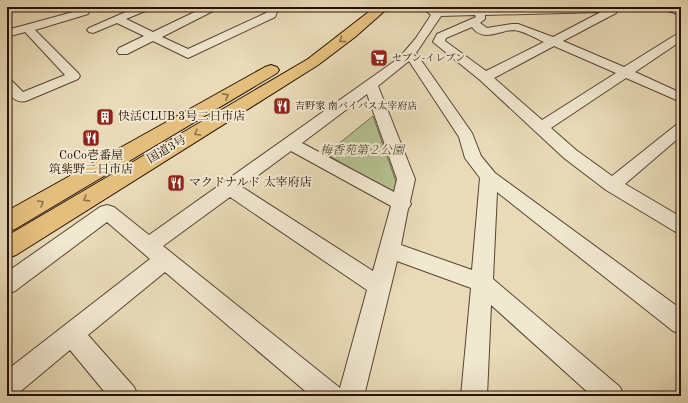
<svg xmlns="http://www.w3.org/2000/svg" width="688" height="403" font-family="'Old Standard TT','Noto Serif JP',serif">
  <rect width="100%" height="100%" fill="#e9dbb8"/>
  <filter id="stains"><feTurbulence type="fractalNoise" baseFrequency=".005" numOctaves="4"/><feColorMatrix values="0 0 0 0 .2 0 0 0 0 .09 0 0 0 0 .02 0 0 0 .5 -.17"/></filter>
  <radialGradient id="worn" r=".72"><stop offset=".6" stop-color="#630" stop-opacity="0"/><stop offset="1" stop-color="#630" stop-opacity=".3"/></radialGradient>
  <!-- green -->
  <path fill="#b5c090" stroke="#6e6849" d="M373,116L398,187L391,192L326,154Z"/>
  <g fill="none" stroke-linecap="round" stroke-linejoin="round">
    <defs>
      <g id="minor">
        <path d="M137,7H151L150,9L126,19L153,32L205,7H218L217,9L162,37L188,49L266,13L268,8L284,7L277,12L275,17L188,58L153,41L127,54H119L117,51L119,48L144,36L117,23L93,33L89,32L87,30L89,28Z"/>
        <path d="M421,7H434L437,10L478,8L625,7L624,9L617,11L616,13L563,41L624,67L677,34L681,33V41L635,72L681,93V102L626,78L551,128L576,150L612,176L676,125L681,123V136L625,184L681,217V234L674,231L606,190L564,158L480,80L433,42L437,34L476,17L475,15L441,16L416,53L472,133L481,156L495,173L681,309V334L673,331L497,192L493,279L620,387L624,396H592L491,305L487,396H461L471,288L397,261L364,396H311L165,272L88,335L134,387L138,396H108L70,350L16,395L7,396V370L150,259L107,222L15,291L7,294V272L100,207L107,205L114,207L149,235L399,58L416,38L431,15ZM601,12L553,37L518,24H512L487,28L480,23L485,19V15ZM472,27C483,43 500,30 514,30C524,31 535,38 544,42L486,71L445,41L446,38ZM554,46L616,73L542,120L494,78ZM409,61L459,137L465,158L480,178L472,270L401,245L408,209L411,204L410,202L415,179L378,86ZM367,94L397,179L394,192L302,143ZM291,151L391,206L373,271L242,187ZM230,197L367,290L340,388L163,246Z"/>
        <path d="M660,7H676L681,9V15L661,9Z"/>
        <path d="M84,9L88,10L89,12L88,14L35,30L78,73L80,76L78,79L26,101C17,103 13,98 7,92V80L12,81L23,92L65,75L25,32L7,37V30Z"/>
      </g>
      <g id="highway">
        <path d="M375,7H389L355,37L318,65L16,255L7,258V236L308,59Z"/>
        <path d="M271,65L277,67L279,70L277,73L15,229L7,231V211L265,67Z"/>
      </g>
    </defs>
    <!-- minor casing -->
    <use href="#minor" stroke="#574330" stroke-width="2"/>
    <!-- highway casing -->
    <use href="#highway" stroke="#261002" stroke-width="2"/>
    <!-- minor -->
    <use href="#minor" fill="#f1e8d1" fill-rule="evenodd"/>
    <!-- highway -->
    <use href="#highway" fill="#e4be7c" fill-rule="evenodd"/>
  </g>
  <!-- one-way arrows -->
  <defs><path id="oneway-chevron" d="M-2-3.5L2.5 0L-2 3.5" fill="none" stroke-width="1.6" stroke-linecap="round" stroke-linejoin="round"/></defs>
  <g stroke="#8e7045">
    <use href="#oneway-chevron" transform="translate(342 40) rotate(144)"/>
    <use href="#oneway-chevron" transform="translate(226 96) rotate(-29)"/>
    <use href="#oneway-chevron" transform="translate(197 133) rotate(150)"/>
    <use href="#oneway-chevron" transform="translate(86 199) rotate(148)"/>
    <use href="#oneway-chevron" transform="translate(41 203) rotate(-30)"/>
  </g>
  <!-- icons -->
  <defs>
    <symbol id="supermarket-square" viewBox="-11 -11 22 22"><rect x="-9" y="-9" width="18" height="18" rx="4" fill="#8f2418" stroke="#f1e8d1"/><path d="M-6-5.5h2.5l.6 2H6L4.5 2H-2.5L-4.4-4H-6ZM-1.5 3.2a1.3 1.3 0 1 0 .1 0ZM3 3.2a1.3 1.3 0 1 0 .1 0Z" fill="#fff"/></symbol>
    <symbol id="restaurant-square" viewBox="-11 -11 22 22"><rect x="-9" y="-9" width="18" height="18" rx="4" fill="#8f2418" stroke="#f1e8d1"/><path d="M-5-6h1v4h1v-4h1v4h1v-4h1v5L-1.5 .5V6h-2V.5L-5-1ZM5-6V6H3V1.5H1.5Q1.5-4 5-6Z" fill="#fff"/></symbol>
    <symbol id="building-square" viewBox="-11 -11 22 22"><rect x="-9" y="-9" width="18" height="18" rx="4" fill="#8f2418" stroke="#f1e8d1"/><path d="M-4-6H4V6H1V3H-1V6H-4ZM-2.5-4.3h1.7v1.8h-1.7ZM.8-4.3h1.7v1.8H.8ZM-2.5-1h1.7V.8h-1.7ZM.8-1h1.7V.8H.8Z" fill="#fff"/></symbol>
  </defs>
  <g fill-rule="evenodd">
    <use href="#supermarket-square" x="369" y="48" width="20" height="20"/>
    <use href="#restaurant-square" x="272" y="96" width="20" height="20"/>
    <use href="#building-square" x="95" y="107" width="20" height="20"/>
    <use href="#restaurant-square" x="81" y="128" width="20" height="20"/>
    <use href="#restaurant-square" x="166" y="173" width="20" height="20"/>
  </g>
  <g text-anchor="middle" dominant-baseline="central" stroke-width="4" stroke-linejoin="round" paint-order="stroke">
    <!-- far-poi labels -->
    <g font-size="10" fill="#261002" stroke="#f1e8d1" text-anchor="start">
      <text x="392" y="58">セブン-イレブン</text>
      <text x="295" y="106">吉野家 南バイパス太宰府店</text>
    </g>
    <!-- poi labels -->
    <g font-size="12" fill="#261002" stroke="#f1e8d1" text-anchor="start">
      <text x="118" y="117">快活CLUB 3号二日市店</text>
      <text x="91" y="156" text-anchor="middle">CoCo壱番屋<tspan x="91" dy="14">筑紫野二日市店</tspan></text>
      <text x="189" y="183">マクドナルド 太宰府店</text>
    </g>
    <!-- street labels -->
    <g font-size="12" fill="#261002" stroke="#f1e8d1">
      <text transform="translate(167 150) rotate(-30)">国道3号</text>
    </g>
    <!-- park labels -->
    <g font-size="12" font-style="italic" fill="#584e34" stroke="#f1e8d1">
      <text x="362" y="151">梅香苑第２公園</text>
    </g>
  </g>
  <!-- margin -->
  <rect width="688" height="403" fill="none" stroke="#e9dbb8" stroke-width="24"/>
  <rect x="8" y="8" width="672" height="387" fill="none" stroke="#261002" stroke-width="2"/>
  <rect x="12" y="12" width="664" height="379" fill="none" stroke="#261002"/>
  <rect width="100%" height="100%" filter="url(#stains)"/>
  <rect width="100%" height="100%" fill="url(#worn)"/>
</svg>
